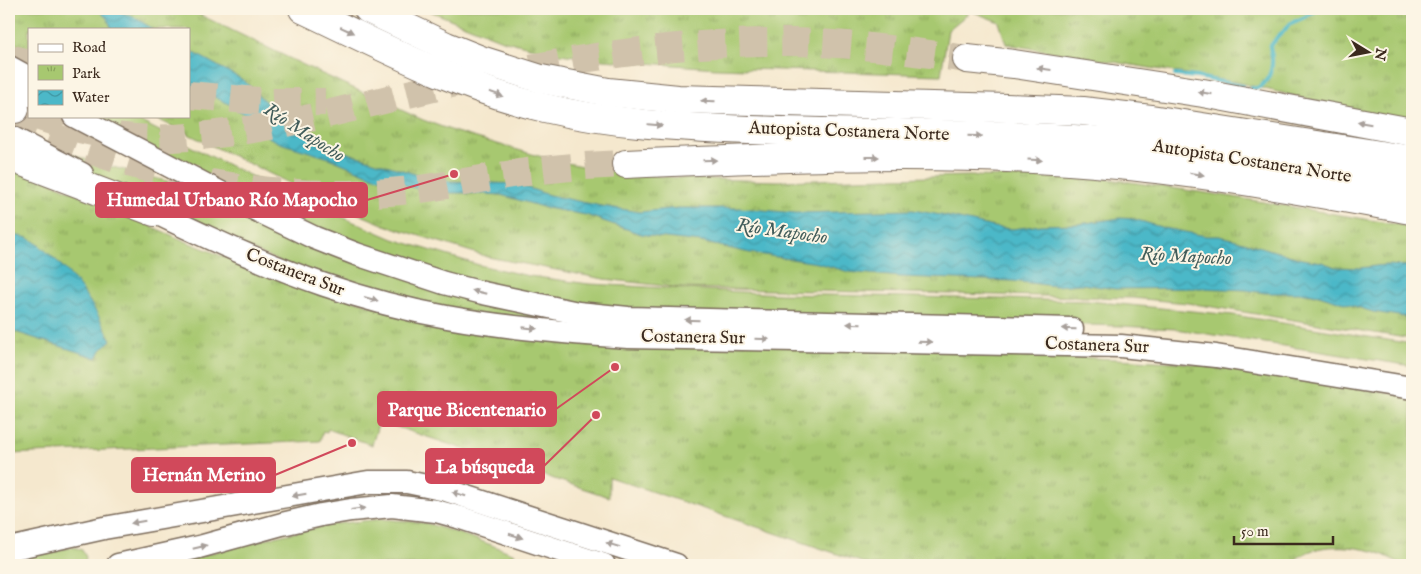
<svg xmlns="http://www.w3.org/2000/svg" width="1421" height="574" font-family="'IM FELL English',serif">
  <defs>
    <pattern id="park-tufts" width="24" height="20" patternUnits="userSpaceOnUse" patternTransform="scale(1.25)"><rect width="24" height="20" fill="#a7c870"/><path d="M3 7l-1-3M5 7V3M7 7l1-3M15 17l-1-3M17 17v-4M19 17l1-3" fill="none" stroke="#89a35b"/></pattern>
    <pattern id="water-waves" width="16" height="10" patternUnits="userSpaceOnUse" patternTransform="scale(1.25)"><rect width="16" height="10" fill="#4cb8c8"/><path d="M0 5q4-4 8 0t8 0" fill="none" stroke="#4096a2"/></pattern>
  </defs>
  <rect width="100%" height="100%" fill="#fcf5e5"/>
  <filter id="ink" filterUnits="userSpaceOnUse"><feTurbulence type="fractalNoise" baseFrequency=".02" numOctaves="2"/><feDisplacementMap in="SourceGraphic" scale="10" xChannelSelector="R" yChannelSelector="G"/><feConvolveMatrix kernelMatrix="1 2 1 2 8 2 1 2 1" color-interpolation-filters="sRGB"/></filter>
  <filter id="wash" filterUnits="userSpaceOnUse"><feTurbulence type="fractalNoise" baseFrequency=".0096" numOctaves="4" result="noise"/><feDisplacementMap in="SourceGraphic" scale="20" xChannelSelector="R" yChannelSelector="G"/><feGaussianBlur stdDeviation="1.12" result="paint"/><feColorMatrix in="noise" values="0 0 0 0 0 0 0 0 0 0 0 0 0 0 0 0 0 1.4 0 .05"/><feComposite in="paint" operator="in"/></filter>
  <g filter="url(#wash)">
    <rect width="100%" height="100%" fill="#f5e8ce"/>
    <!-- grass -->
    <g fill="#a7c870" stroke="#717947">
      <path d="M84,116H129L275,188L393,239L479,265L529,276L589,284L781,294L1088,301L1233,315L1412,344V366L1176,329L1120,326L636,311L557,305L359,251Z"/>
      <path d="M13,131L90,161L185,186L580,321L579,326L478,314L386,295L297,269L155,208Z"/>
      <path d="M382,519L426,523L473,538L515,554L509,565H164L269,538L334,524Z"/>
      <path d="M74,547L82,550L86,557L85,561L66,565H9V559Z"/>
    </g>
    <!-- park -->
    <g fill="url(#park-tufts)" stroke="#717947">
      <path d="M9,9H188L318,72L423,120L456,132L556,161L615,172L680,178L776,181L969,176L1109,179L1227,196L1412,227V339L1188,303L1132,298L682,288L604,279L488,257L385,225L314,195L151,116H189V29H29V54L9,45Z"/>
      <path d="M425,9H1412V123L1400,121L1240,83L1006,44L999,22L971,11L948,30L941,75L716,68L603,60L553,53L502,40Z"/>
      <path d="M9,164L187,242L273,276L380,308L955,351L1175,362L1269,373L1412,397V565C1400,565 1388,556 1376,552C1350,545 1309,541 1291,565H870L609,477V497L379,421L372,445L328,429L327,432L323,431L320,441L9,454Z"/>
    </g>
    <!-- water -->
    <g fill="url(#water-waves)" stroke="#447173">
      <path d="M97,9H113L134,17L153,29H112L107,18Z"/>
      <path d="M189,50L243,80L277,113L345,152L421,176L446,181L516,184L549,195L601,206L640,212L678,208H741L796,213L913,210L946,216L994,227L1013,229L1041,225L1079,224L1120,218L1134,219L1164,228L1206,236H1219L1233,239L1302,259L1322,262L1335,267L1360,268L1384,265L1412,266V318L1373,312L1319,295L1306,293H1265L1246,290L1201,288L1115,289L1082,284L1055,286L1013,281L900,277L849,272L818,263L750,253L701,242L657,237L641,234L586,215L546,208L501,195L470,193H433L372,176L329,158L280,143L268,137L250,118L243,113L229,104L189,85Z"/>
      <path d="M9,234C15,236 22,236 28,238C35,241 41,247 47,252C76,276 95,307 111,340L101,350L97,358L9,330Z"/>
    </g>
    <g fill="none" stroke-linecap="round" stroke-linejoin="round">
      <!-- stream -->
      <g stroke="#4cb8c8" stroke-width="4">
        <path d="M984,45L1001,50"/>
        <path d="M1175,75L1197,77L1242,86"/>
        <path d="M1251,88C1265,91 1273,71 1272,59C1272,55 1271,51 1270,47L1278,36L1284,31L1289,24L1305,17L1319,9"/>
      </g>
    </g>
  </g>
  <g filter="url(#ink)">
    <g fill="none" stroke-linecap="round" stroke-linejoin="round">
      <!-- motorway-tunnel -->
      <g stroke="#d0c2ab" stroke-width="28" stroke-dasharray="28 14" stroke-linecap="butt">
        <path d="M9,58L29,63"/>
        <path d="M189,95L270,102H325"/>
        <path d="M37,116C65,126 94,134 124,137C152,140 181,138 209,135C266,129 321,116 376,102C439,86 507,71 571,61C644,49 718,41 792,42C851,43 909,51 967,59"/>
        <path d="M10,120C55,137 99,155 146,168C228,191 316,199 401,191C436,188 471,180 506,175C546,169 586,165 626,164"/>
      </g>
      <defs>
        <g id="secondary">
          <path d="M9,67L29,78"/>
          <path d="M9,85L29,95"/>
          <path d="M74,116L225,195L315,238L356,254L444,283L483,293L578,313L628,318L1072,329"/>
          <path d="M9,136L82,174"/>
          <path d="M139,204C161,216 184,226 207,237C285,273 362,302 447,317C507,328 568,333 628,337L1121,346L1216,356L1412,388"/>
          <path d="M9,549L104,528L368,482H407L446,490L676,565"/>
          <path d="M118,565L199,547L282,524L321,515L351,510L392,506L436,511L458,517L604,565"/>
        </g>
        <g id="motorway">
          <path d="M303,9C381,46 460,88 545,108C612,124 681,127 749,130C863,134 977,132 1091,140C1133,143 1174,149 1215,156C1281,165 1347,176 1412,187"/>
          <path d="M368,9L446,46L481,60L541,79L608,92L678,99L1007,108L1083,111L1151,119L1412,160"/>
          <path d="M967,59L1014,64L1203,93L1412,132"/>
          <path d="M9,106L15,109"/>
          <path d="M9,157L154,212"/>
          <path d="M626,164C790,157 955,150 1118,165C1217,174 1315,193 1412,210"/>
        </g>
      </defs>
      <!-- secondary casing -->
      <use href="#secondary" stroke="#7c6c5c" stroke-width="25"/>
      <!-- motorway casing -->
      <use href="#motorway" stroke="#7c6c5c" stroke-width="30"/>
      <!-- secondary -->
      <use href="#secondary" stroke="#fff" stroke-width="22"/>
      <!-- motorway -->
      <use href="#motorway" stroke="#fff" stroke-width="28"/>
    </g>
    <!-- one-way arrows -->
    <defs><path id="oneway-solid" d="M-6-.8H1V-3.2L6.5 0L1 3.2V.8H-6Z" transform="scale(1.25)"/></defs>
    <g fill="#a79f9a">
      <use href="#oneway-solid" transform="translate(347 30) rotate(25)"/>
      <use href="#oneway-solid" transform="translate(1044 69) rotate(-172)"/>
      <use href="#oneway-solid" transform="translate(1205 93) rotate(-170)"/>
      <use href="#oneway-solid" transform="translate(496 94) rotate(19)"/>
      <use href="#oneway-solid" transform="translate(708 101) rotate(-178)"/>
      <use href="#oneway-solid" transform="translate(1364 123) rotate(-170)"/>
      <use href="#oneway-solid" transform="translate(655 125) rotate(5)"/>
      <use href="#oneway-solid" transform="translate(975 136) rotate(1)"/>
      <use href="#oneway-solid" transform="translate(872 157)"/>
      <use href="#oneway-solid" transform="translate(710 160) rotate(-2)"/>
      <use href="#oneway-solid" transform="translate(1035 160) rotate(3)"/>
      <use href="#oneway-solid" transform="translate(1197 174) rotate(8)"/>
      <use href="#oneway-solid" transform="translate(479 292) rotate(-166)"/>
      <use href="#oneway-solid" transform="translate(371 299) rotate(15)"/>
      <use href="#oneway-solid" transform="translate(692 320) rotate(-178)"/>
      <use href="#oneway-solid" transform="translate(854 324) rotate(-179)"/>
      <use href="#oneway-solid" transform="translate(530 328) rotate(6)"/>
      <use href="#oneway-solid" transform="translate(1069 329) rotate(-179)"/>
      <use href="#oneway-solid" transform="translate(762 339) rotate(1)"/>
      <use href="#oneway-solid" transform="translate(925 342) rotate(1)"/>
      <use href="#oneway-solid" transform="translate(459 494) rotate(-162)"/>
      <use href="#oneway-solid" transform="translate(299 495) rotate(170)"/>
      <use href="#oneway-solid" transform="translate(358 509) rotate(-8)"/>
      <use href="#oneway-solid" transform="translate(138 522) rotate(170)"/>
      <use href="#oneway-solid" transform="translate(516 536) rotate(18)"/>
      <use href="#oneway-solid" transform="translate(613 545) rotate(-162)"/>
      <use href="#oneway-solid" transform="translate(200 547) rotate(-14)"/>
    </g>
  </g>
  <g text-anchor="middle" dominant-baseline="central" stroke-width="4" stroke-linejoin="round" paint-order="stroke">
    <!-- street labels -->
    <g font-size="18" fill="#3b2a1e" stroke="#fcf5e5">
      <text transform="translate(849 132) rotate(2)">Autopista Costanera Norte</text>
      <text transform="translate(1252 162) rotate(9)">Autopista Costanera Norte</text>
      <text transform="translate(295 273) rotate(21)">Costanera Sur</text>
      <text transform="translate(693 338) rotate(1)">Costanera Sur</text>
      <text transform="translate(1097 346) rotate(2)">Costanera Sur</text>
    </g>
    <!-- water labels -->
    <g font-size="19" font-style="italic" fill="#415c5a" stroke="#fcf5e5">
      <text transform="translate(304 133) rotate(33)">Río Mapocho</text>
      <text transform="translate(782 232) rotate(8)">Río Mapocho</text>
      <text transform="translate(1186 257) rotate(3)">Río Mapocho</text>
    </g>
  </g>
  <!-- callouts -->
  <path fill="none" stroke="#d1495b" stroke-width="2" d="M454 174L367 200M615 367L556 409M596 415L544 466M352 443L275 475"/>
  <g fill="#d1495b" stroke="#fcf5e5" stroke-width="2">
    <circle cx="454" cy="174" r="5"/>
    <circle cx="615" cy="367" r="5"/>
    <circle cx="596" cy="415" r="5"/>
    <circle cx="352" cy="443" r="5"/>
  </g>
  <g fill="#d1495b" stroke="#d1495b" stroke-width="2">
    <rect x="96" y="183" width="271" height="34" rx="5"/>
    <rect x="378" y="392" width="178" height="34" rx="5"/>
    <rect x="426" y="449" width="118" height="34" rx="5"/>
    <rect x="132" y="458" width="143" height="34" rx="5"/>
  </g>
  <g font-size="19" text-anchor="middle" font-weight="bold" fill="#fff">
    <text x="232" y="206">Humedal Urbano Río Mapocho</text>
    <text x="467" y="416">Parque Bicentenario</text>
    <text x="485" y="473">La búsqueda</text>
    <text x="204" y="481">Hernán Merino</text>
  </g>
  <!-- margin -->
  <rect width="1421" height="574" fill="none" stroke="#fcf5e5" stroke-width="30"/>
  <!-- legend -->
  <rect x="28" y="28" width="162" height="90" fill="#fcf5e5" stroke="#afa495"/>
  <rect x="38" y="44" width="25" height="8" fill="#ffffff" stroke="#afa495"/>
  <text x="72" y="52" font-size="15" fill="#3b2a1e">Road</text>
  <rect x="38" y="65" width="25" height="15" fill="url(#park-tufts)" stroke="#afa495"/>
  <text x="72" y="78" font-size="15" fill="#3b2a1e">Park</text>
  <rect x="38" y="90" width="25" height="15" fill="url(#water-waves)" stroke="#afa495"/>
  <text x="72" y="102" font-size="15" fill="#3b2a1e">Water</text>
  <!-- north arrow -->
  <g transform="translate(1368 52) rotate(100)" stroke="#fcf5e5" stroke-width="4" paint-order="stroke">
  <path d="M0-4L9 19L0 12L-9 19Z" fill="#3b2a1e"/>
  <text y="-8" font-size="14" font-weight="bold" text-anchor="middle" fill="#3b2a1e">N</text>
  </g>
  <!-- scale -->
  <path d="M1234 536v8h99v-8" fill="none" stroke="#3b2a1e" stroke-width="2.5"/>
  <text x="1241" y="536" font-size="15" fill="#3b2a1e" stroke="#fcf5e5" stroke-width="4" paint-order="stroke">50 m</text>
</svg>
